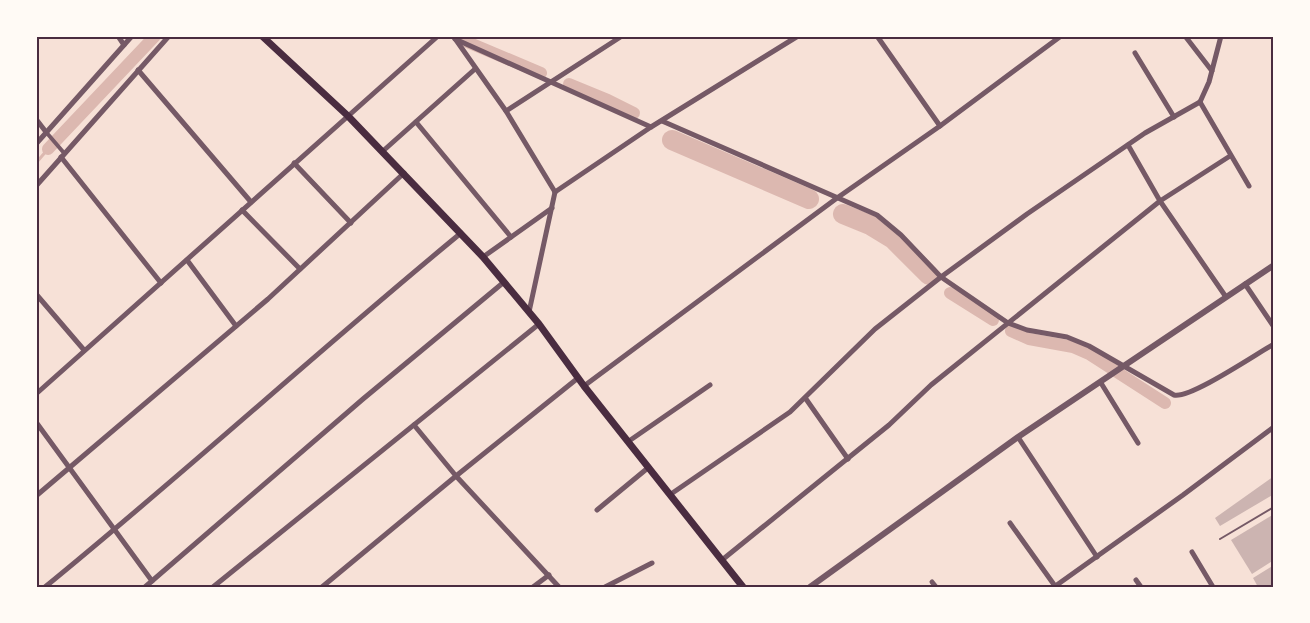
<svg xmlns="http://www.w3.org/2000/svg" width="1310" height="623" font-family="'Nunito Sans',sans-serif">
  <rect width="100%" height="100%" fill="#f7e1d7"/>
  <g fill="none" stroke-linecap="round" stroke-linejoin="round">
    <!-- stream -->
    <path stroke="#dcb8b0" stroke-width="3" d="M36,163L48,149"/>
    <!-- canal -->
    <g stroke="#dcb8b0" stroke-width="12">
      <path d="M465,41L541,73"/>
      <path d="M569,84L608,100L634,113"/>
      <path d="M48,149L155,36"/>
      <path d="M950,293L993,320"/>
      <path d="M1011,331L1029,339L1073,347L1089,354L1165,403"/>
    </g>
    <!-- river -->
    <g stroke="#dcb8b0" stroke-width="20">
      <path d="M672,140L809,199"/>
      <path d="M843,214L870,225L893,239L929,275"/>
    </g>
  </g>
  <!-- building -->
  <g fill="#ccb4b1">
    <path d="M1274,476V494L1220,526L1215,518Z"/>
    <path d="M1274,514V560L1252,574L1231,540Z"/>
    <path d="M1274,565V587H1258L1253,578Z"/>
  </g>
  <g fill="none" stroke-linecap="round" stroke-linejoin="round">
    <!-- service -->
    <path stroke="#755966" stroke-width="2" d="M1220,539L1274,507"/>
    <!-- pedestrian -->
    <path stroke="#755966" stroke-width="4" d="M46,132L64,153"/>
    <!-- minor -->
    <g stroke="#755966" stroke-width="5">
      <path d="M118,36L124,45"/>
      <path d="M453,36L455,39L651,127"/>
      <path d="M877,36L940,126"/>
      <path d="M1185,36L1212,71"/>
      <path d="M456,40L506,111L555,192"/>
      <path d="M1135,53L1174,117"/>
      <path d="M138,70L251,202"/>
      <path d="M1200,102L1249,186"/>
      <path d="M1200,102L1209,82L1221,36"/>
      <path d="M506,111L622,36"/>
      <path d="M36,119L46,132"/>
      <path d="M662,121L877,215L901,235L941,277L1008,323L1027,330L1067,337L1089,346L1174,395C1190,399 1256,354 1274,344"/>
      <path d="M416,122L511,237"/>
      <path d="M36,144L132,36"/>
      <path d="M1128,145L1160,201L1226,297"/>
      <path d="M383,151L475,69"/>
      <path d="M61,157L161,283"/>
      <path d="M294,163L351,223"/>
      <path d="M36,186L169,36"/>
      <path d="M555,192L651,127L798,36"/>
      <path d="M242,210L300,269"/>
      <path d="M483,257L552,208"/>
      <path d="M187,260L236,326"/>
      <path d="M1245,284L1274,327"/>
      <path d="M36,294L84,350"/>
      <path d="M529,312L555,192"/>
      <path d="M1101,383L1138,443"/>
      <path d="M584,386L837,198L940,126L1061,36"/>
      <path d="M36,394L438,36"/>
      <path d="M806,399L848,459"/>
      <path d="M36,422L152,581"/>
      <path d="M414,425L456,476L559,587"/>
      <path d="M1018,437L1097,557"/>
      <path d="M629,441L710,385"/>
      <path d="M671,494L790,412L875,329L941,277L1027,214L1145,133L1200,102"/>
      <path d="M36,496L268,299L404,173"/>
      <path d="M597,510L649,467"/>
      <path d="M1010,523L1055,586"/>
      <path d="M1192,552L1213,587"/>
      <path d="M722,560L889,425L931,385L1160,201L1230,156"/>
      <path d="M1136,580L1141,587"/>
      <path d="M932,582L936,587"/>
      <path d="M45,587C186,472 320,349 461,233"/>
      <path d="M145,587L363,399L504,282"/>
      <path d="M213,587L539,324"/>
      <path d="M322,587L456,476L578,378"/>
      <path d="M533,587L549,575"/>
      <path d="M605,587L652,563"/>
      <path d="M1054,587L1183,495L1274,427"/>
    </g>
    <!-- tertiary -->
    <path stroke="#755966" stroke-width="6" d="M810,587L1018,437L1274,265"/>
    <!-- secondary -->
    <path stroke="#4a2c40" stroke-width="7" d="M262,36L348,116L483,257L539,324L584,386L743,587"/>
  </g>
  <!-- border -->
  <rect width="1310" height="623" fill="none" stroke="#fffaf5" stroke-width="75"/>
  <rect x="38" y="38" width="1234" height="548" fill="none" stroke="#4a2c40" stroke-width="2"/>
</svg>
